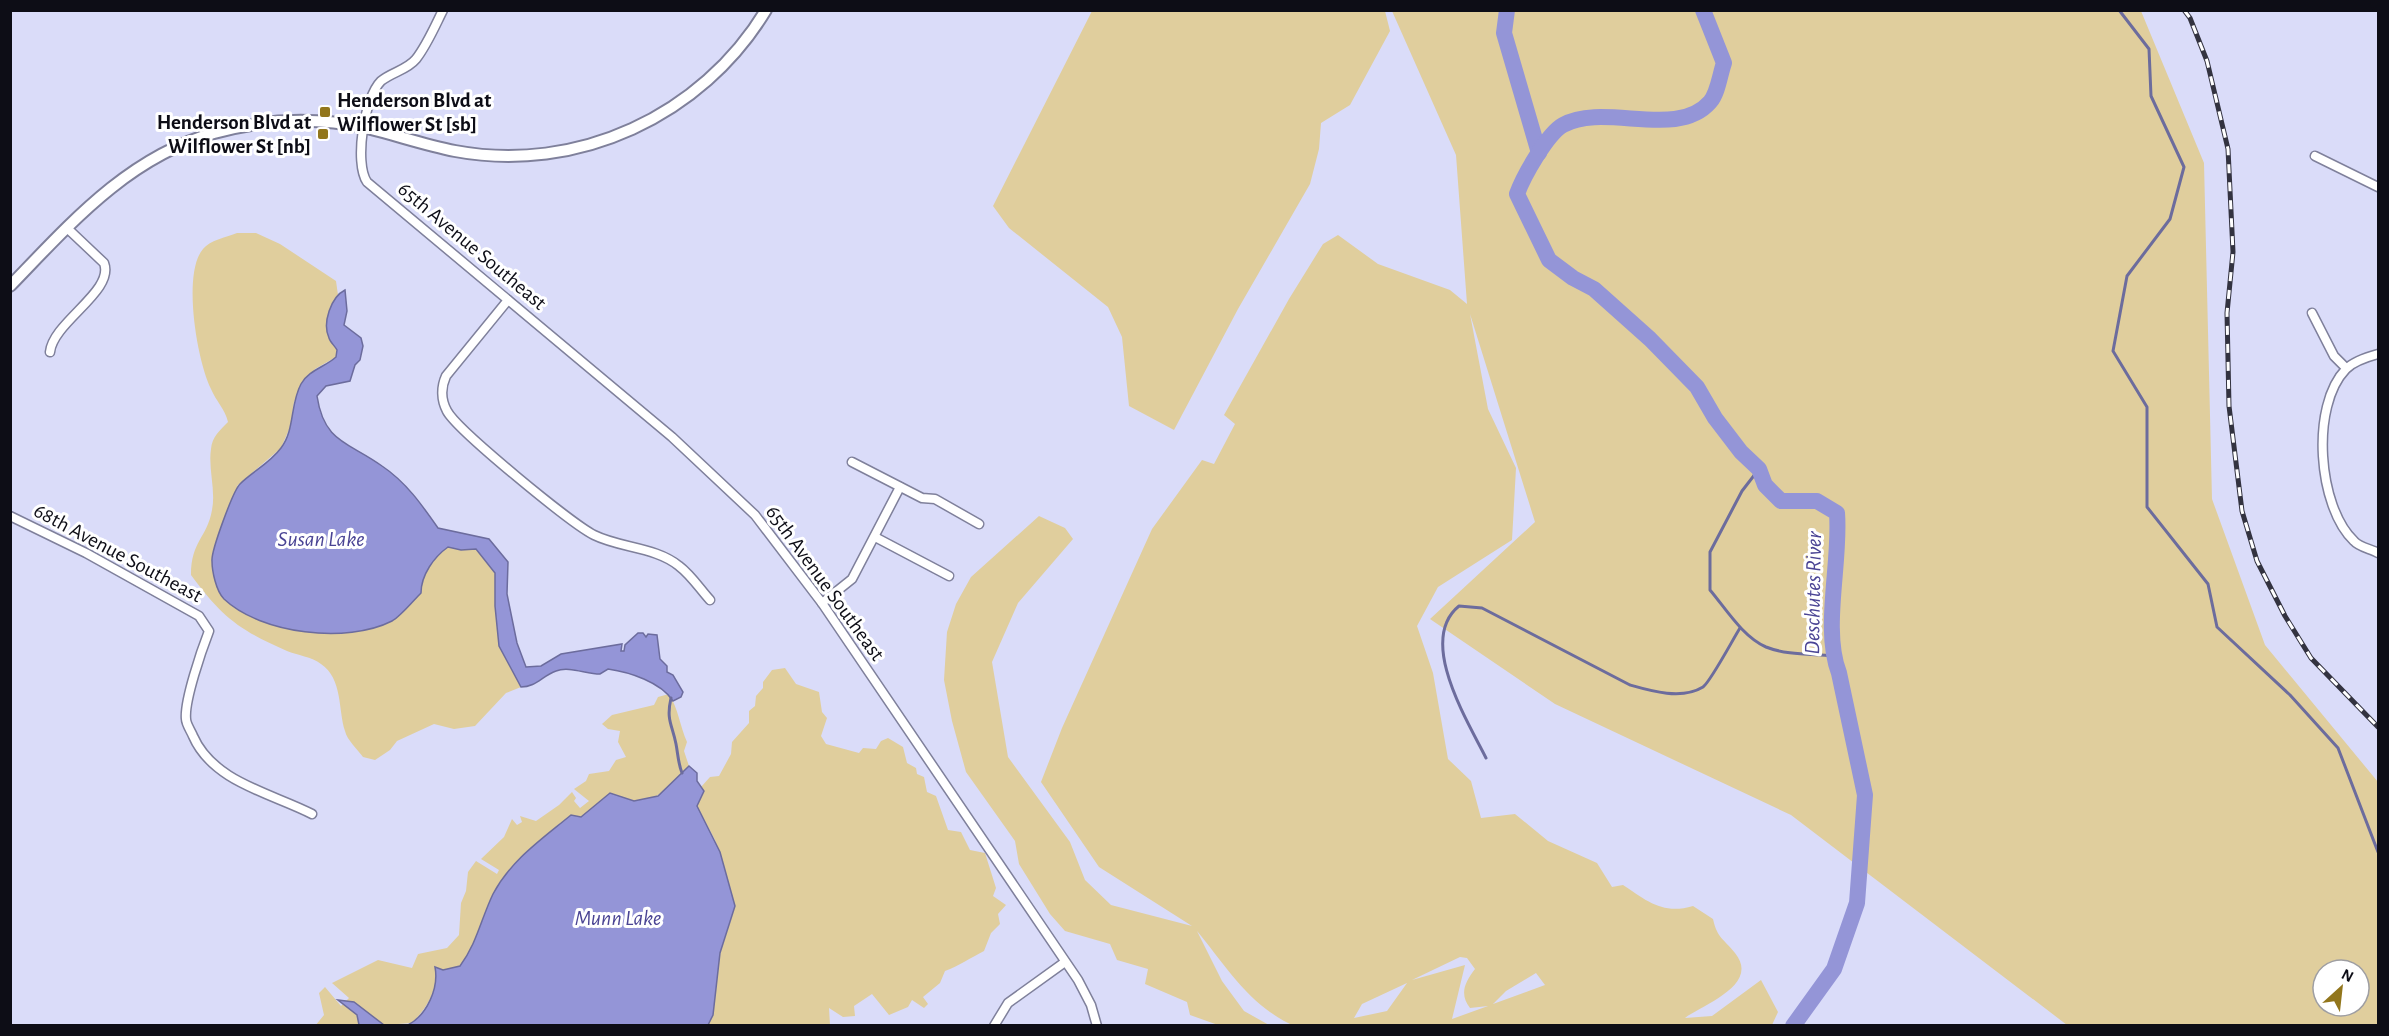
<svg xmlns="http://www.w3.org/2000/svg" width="2389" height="1036" font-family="'Alegreya Sans',sans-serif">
  <rect width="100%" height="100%" fill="#dadcf9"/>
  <!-- green -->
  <g fill="#e0ce9d" fill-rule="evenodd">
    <path d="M1092,11H1385L1390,31L1350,105L1321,123L1319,149L1310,184L1238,309L1174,430L1129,406L1122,337L1108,307L1009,228L993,206Z"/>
    <path d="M1392,11H2141L2204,163L2212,499L2265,645L2378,782V1025H2067L1791,815L1555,704L1430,619L1535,522L1470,314L1488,409L1516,468L1512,540L1438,587L1417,626L1433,673L1448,759L1471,781L1481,818L1515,814L1548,841L1597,863L1612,887L1623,885C1647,901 1663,915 1693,906L1713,919C1717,938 1724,939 1735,953C1761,985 1702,1005 1685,1018L1712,1016L1761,980L1778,1012L1772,1025H1292C1249,1005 1226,966 1197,931L1222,981L1244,1011L1269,1025H1218L1190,1015L1187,1002L1145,984L1148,969L1117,960L1110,944L1065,931L1050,914L1019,864L1015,841L966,772L952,721L944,680L947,632L956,604L971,577L1039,516L1065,528L1073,539L1018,603L992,662L1008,757L1070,842L1085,880L1111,905L1192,926L1099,867L1041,782L1062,728L1152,529L1202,460L1214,464L1235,424L1224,415L1289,299L1323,244L1338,235L1378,264L1450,290L1467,304L1456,155ZM1460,957L1467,958L1475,969C1465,982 1459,994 1470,1008L1488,1006L1452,1019L1465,965L1412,980ZM2323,970H2359V1006H2323ZM1536,973L1545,985L1493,1004L1506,991ZM1407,983L1387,1011L1354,1018L1362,1004Z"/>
    <path d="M237,233H256L280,244L336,281L338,295L331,305L329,338L337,350L336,357L315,369L294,402L291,425L281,448L237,486L312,632C334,635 376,633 394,619C401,615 414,600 421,593C421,575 434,557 448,547L461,550L476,549L495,573V606L499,646L521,687L506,693L475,726L454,729L434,724L397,741L390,750L375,760L363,757C358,750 347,740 345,731C338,710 343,679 321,664C312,657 297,655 287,651C239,630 222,617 191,575C191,541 207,538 212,510C216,490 208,469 211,449C212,437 220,430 228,422C225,409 216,401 211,389C197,361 182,273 203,249C210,240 227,237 237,233Z"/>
    <path d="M785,668L796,684L819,692L822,712L827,718L821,736L826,744L859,753L863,748L876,749L881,741L888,738L903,747L907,763L916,768L917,774L924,777L927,792L936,796L948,830L961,832L970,850L985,853L996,888L993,896L1006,905L998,914L1000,924L991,933L984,951C970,958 959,966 945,971L940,983L923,997L928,1004L924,1008L912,1000L908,1007L889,1015L872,994L854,1006L855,1016L843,1017L829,1008L830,1025H708L713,1015L720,954L735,906L715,840L697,806L704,791L701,787L710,777L719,776L731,754L732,742L749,723V711L755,706L756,696L763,688V682L772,670Z"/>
    <path d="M669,694C678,708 680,726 687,742L684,751L689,766C674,779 657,806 633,801C625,799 618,795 610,793L581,817L571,815C542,839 510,860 493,894C480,920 478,942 460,966L443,970L435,968C439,989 427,1008 412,1023L384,1025L357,1015L359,1025L315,1026L324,1015L319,993L325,987L341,1006L349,998L332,983L378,960L412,968L418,954L447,948L459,935L461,903L466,891L468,872L476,861L497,874L499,870L481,859L504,837L512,819L517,825L522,822L520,816L536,821L559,805L572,792L576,798L574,801L580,808L589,801L574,789L586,781L589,774L609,771L616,760L626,757L618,742L620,731L608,729L602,724L612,715L654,705L658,697Z"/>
  </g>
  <!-- water -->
  <g fill="#9495d7" stroke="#6c6c9d" stroke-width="1.5">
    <path d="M345,290L347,311L344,325L361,338L363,346L360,360L355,365L350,381L326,386L317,396C324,443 349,442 382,466C406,482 422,505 438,528L489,539L508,562L507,594L517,643L526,667L541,666L561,654L622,644L621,651H624L625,645L638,633H643L646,637L648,634L657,635L660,659L667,666V672L673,675L683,692L681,697L673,701C661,682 629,672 608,669L600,674C586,674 569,666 556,671C542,676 536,687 521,687L499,646L495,606V573L476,549L461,550L448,547C434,557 421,575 421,593C414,600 400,617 392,621C347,644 261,634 224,599C216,591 212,571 212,561C211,551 233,491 240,484C252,472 270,463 281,448C295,430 290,404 301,384C309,370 325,367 336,357L337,350C335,346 330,342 329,338C322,323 331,297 345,290Z"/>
    <path d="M689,766L697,773V781L704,791L697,806L720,852L735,906L720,953L713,1015L708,1025H408C427,1015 439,988 435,967L443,970L460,966C477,943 481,919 493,894C511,860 542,839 571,815L581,817L610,793L634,801L658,796Z"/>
    <path d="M338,1000L354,1002L384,1025H359L357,1015Z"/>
  </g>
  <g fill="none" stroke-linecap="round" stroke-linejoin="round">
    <!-- stream -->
    <g stroke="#6c6c9d" stroke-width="3">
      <path d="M2119,10L2149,49L2151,96L2184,167L2170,219L2127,276L2113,351L2147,407V507L2208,584L2217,627L2290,695L2338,748L2378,852"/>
      <path d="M1759,469L1742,491L1710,552V590C1726,609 1743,637 1766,647C1786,655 1811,654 1832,656"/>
      <path d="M671,698C666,720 672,724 676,744C678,754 678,763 682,773"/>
      <path d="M1486,758C1467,720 1417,640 1459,606L1482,608L1630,685C1651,691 1682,700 1703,687C1711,681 1733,639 1740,628"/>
    </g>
    <!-- river -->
    <g stroke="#9495d7" stroke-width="16">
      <path d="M1507,10L1504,33L1539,153"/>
      <path d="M1703,10L1724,63C1720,74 1718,93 1710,102C1677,140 1604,102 1563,125C1547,134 1523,177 1517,194L1549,260L1573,278L1594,289L1650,339L1697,387L1715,418L1741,452L1759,469L1765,485L1781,501H1817L1837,513C1841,562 1822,629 1839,673L1865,795L1857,903L1834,969L1793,1026"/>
    </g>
    <defs>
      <g id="minor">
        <path d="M443,10C435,26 427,45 416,59C407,70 392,72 381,81C364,98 354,163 367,182L672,437L755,515L822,603L1078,980L1091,1005L1097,1026"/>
        <path d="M2315,156L2378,187"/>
        <path d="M508,300L446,376C441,387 441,400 447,411C457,430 572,524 594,535C620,548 656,547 679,566C691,575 700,589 710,600"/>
        <path d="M2312,313L2334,356L2346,368"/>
        <path d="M50,352C53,322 115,291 104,263L67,228"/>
        <path d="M2378,354C2367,357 2354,361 2346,369C2310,406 2318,507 2354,541C2359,547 2371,549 2378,553"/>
        <path d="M852,462L922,498L935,499L979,524"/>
        <path d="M10,516L86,553L199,616L209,631C202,649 184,701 186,719C186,724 191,731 193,736C213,782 271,793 312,814"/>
        <path d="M875,537L949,576"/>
        <path d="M822,603L852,579L900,487"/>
        <path d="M994,1026L1008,1003L1065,962"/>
      </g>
      <path id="tertiary" d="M10,286C70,224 128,157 214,133C264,119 316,117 367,128C396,135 425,145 455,151C577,174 702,116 766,10"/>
    </defs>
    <!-- minor casing -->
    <use href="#minor" stroke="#7f809b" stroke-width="11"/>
    <!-- tertiary casing -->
    <use href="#tertiary" stroke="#7f809b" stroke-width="14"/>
    <!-- minor -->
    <use href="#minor" stroke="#fff" stroke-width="8"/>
    <!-- tertiary -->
    <use href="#tertiary" stroke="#fff" stroke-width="10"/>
    <defs>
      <path id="rail" d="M2184,10L2190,18L2207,61L2228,149L2233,252L2227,313L2229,406L2242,511L2257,561L2285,616L2311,658L2378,727"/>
    </defs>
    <!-- rail casing -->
    <use href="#rail" stroke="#333340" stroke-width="5"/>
    <!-- rail -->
    <use href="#rail" stroke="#fff" stroke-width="3" stroke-dasharray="9" stroke-linecap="butt"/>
  </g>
  <!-- markers -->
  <g fill="#92761c" stroke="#fff" stroke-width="2">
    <rect x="319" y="106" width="12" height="12" rx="3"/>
    <rect x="317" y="128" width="12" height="12" rx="3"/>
  </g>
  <g text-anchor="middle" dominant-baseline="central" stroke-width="6" stroke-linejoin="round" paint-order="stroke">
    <!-- poi labels -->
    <g font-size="21" font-weight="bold" fill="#0d0d16" stroke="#fff" text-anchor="start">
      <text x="337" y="100">Henderson Blvd at<tspan x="337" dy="24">Wilflower St [sb]</tspan></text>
      <text x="311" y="122" text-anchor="end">Henderson Blvd at<tspan x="311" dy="24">Wilflower St [nb]</tspan></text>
    </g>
    <!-- street labels -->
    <g font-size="21" fill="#0d0d16" stroke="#fff">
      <text transform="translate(472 246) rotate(40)">65th Avenue Southeast</text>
      <text transform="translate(118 553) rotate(28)">68th Avenue Southeast</text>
      <text transform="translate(825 583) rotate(54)">65th Avenue Southeast</text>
    </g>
    <!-- water labels -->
    <g font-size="22" font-style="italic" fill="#4a4494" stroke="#fff">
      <text x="321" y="539">Susan Lake</text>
      <text transform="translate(1813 593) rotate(-89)">Deschutes River</text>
      <text x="618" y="918">Munn Lake</text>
    </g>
  </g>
  <!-- border -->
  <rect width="2389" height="1036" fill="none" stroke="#0d0d16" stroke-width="24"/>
  <!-- north arrow -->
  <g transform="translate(2341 988) rotate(27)"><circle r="28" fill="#ffffff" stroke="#9e9ea2" stroke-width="1.5"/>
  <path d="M0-4.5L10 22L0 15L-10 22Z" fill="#92761c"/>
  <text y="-9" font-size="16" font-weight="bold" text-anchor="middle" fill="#0d0d16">N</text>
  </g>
</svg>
